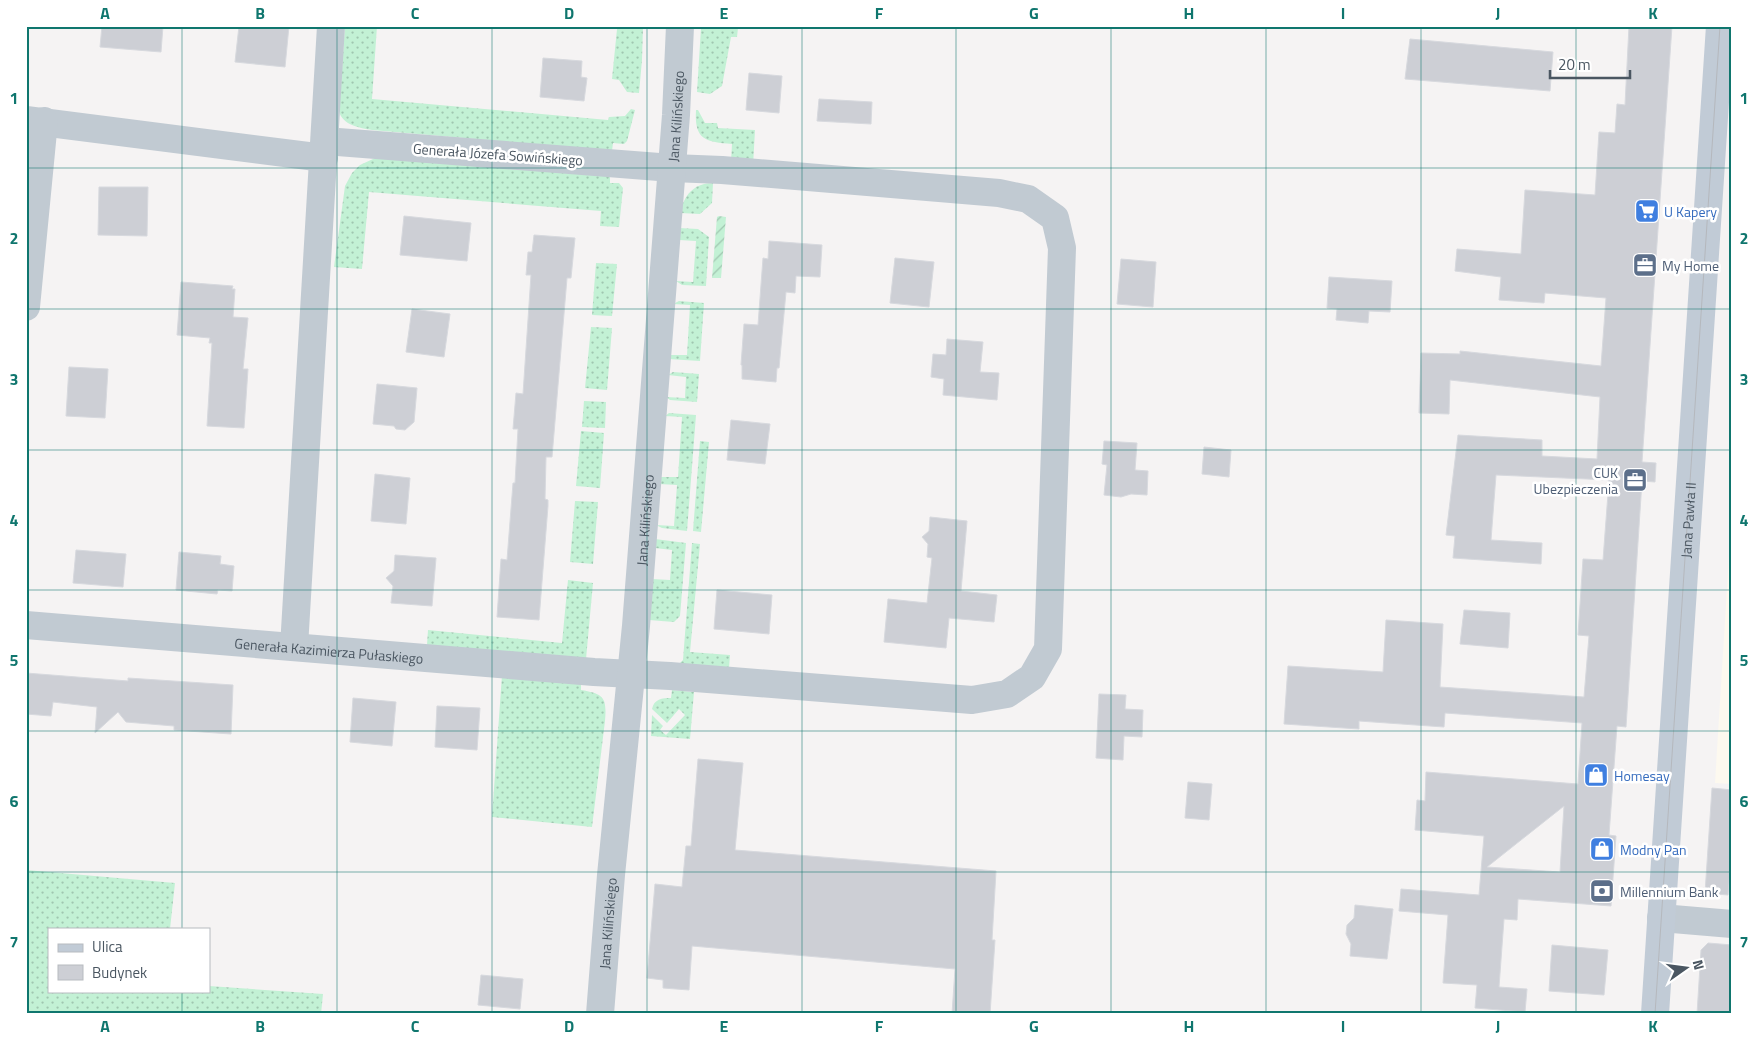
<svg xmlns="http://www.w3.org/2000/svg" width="1758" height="1040" font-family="'Titillium Web',sans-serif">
  <defs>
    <pattern id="grass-dots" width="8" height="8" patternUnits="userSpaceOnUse" patternTransform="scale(1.25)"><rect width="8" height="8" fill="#c3f1d5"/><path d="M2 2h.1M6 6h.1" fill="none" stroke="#a0c6b0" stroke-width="1.8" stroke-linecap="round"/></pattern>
    <pattern id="garden-furrows" width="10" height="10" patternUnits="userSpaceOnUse" patternTransform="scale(1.25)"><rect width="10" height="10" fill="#c3f1d5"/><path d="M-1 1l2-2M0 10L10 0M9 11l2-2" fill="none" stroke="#a0c6b0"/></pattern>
  </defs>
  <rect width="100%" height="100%" fill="#f5f3f3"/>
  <!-- commercial -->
  <path fill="#fdf9ef" d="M1729,556L1732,557V784L1715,783Z"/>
  <!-- grass -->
  <g fill="url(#grass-dots)">
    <path d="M345,26H377L372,99L608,120L609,117L625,116L631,109L635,110L627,141L624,144L613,143L612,151L372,130C360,128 342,125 339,111Z"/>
    <path d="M588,26H643L642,60L639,93L627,92L619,80L612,79L617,29Z"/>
    <path d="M701,28H738L737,37H731L722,86L710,94L697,92Z"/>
    <path d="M696,110H698L705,123H717L718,128L755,130L753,166L731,162L732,144C706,142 694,140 696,110Z"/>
    <path d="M390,157L610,174V183H619L623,188L619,227L600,226L601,211L369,192L362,269L334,267L345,186L352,173L360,165L373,159Z"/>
    <path d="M713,183L712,203L700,214L680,213C684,195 694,183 713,183Z"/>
    <path d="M679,228L698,229L709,237L706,286L682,285L676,281L693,282L696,241L679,240Z"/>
    <path d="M596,263L617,264L612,316L592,315Z"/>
    <path d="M679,301L704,303L700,361L668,359L669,355H687L690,305L673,304Z"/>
    <path d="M591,327L612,328L607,390L585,388Z"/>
    <path d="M673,372L699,374L697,402L670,400L666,397L685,398L686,377L668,375Z"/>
    <path d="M584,401L606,402L605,428L582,427Z"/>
    <path d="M669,413L696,415L687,531L662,528L656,525L674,526L677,485L659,484L660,477H678L682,417L665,416Z"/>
    <path d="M581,431L604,433L600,488L576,486Z"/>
    <path d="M700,441L709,442L701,532L693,531Z"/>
    <path d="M575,501L598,502L593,564L570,562Z"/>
    <path d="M655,539L686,543L680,616L674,622L649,620L652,579L670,580L672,550L655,548Z"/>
    <path d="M692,543L700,544L690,652L730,655L729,668L679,664L683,660Z"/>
    <path d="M568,580L593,583L586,659L427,645L428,630L562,643Z"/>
    <path d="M502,675L581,682V690C604,694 607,697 605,721L592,827L492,817Z"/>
    <path d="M672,690L694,692L690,739L651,736L652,715L663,726L660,730L666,735L685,715L679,709L667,723L652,709C654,699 662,698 671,698Z"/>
    <path d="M26,870L175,883L170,929H49V991H209V986L323,994L321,1014H26Z"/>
  </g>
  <!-- garden -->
  <path fill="url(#garden-furrows)" d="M719,216L726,217L721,278H712L717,217Z"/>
  <!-- building -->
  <g fill="#cdcfd5" stroke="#d7d9de" fill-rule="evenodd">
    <path d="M102,26H163L161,52L100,47Z"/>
    <path d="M239,26H289L285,67L235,62Z"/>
    <path d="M1629,26H1672L1642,462L1656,463L1655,482L1642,481L1626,727L1617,726L1609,835L1616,836L1611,906L1518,899L1517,920L1504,919L1499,987L1527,989L1525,1012L1475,1008L1477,985L1443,983L1448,915L1399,911L1401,889L1479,895L1484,836L1415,830L1417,800L1425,801L1426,772L1578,784L1582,723L1445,713L1444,727L1359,721V729L1284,724L1288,666L1383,672L1386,620L1443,624L1440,687L1584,697L1589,636L1578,635L1583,559L1603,560L1609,480L1496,475L1491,540L1542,543L1541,564L1453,558L1455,536L1446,535L1458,435L1542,440V456L1597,459L1600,397L1450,380L1449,414L1419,413L1421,353L1460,354V351L1601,366L1606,298L1545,293L1544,303L1499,300L1501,277L1455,271L1457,249L1521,254L1525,190L1595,195L1599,132L1615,133L1617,104L1625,105ZM1564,806L1560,872L1487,867Z"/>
    <path d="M1410,39L1553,52L1550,91L1405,79Z"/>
    <path d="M543,58L582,61L581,77L587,78L584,101L540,97Z"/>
    <path d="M749,73L782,76L779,113L746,110Z"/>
    <path d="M819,99L872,102L871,124L817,121Z"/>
    <path d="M99,187H148L147,236L98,235Z"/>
    <path d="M404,216L471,223L467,261L400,255Z"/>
    <path d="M534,235L575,238L571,278H567L552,457H546L545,499L548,500V506L539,620L497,617L501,559L507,560L513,483H515L518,429H513L516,393L523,394L531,275H526L528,252H532Z"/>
    <path d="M769,241L822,245L820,277L796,276L795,293L786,292L779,368H777L776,382L742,379V365H741L744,324L758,325L763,258L768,259Z"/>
    <path d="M895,258L934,262L929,307L890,303Z"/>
    <path d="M1121,259L1156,262L1153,307L1117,304Z"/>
    <path d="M1329,277L1392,281L1390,312L1369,311L1368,323L1336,320L1337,309L1327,308Z"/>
    <path d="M181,282L233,286L232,289H235L233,317L248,318L243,369H248L244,428L207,426L212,343H209L210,338L177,335Z"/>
    <path d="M412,309L450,314L444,357L406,352Z"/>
    <path d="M947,339L983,342L980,372L999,373L997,400L943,395L944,379L931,377L933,354L946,355Z"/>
    <path d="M69,367L108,369L105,418L66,416Z"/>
    <path d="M377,384L417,388L414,422L405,430L396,429L394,426L373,424Z"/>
    <path d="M731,420L770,424L765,464L727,460Z"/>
    <path d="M1104,441L1137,443L1135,470L1148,471L1147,495L1131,494L1121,497L1104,495L1107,465L1102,464Z"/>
    <path d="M1204,447L1231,450L1229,477L1202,474Z"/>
    <path d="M375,474L410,478L406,524L371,521Z"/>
    <path d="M930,517L967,521L961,591L997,595L994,622L949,618L946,648L884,642L888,599L927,603L932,558L927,557L928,544L922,537L929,531Z"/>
    <path d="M76,550L126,554L123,587L73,583Z"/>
    <path d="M179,552L221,556L220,564L234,566L232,591L218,590L217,594L176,590Z"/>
    <path d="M395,555L436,558L432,606L391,603L393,586L386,578L394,571Z"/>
    <path d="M717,590L772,595L769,634L714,629Z"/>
    <path d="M1464,610L1510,613L1508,648L1460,644Z"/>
    <path d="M26,673L128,681V678L233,685L231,734L174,730V726L126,722L118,712L95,733L97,707L53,702L51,716L26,714Z"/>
    <path d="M1099,694L1126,695L1125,709L1143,710L1142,737L1124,736L1123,760L1096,758Z"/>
    <path d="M353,698L396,702L392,746L350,742Z"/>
    <path d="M437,706L480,708L477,750L435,747Z"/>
    <path d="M698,759L743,763L735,850L996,871L992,940H995L990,1014H952L955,969L692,946L689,990L663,988V980L647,978L655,884L682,887L686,846H691Z"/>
    <path d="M1188,782L1212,784L1209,820L1185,818Z"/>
    <path d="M1712,788L1732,790V847L1728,895L1705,893Z"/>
    <path d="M1355,905L1393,909L1387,959L1350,956L1351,944L1346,934L1347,925L1354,918Z"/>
    <path d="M1708,943L1732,945V1014H1697L1701,950Z"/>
    <path d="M1552,945L1608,950L1604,995L1549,991Z"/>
    <path d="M481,975L523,979L520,1009L478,1005Z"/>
  </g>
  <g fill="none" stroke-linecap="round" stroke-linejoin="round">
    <!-- minor -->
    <g stroke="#c1cad2" stroke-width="28">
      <path d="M26,120L324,158"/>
      <path d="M26,307L44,121"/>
      <path id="s1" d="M26,625L594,672L670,676L972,700L1007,694L1032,677L1048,649L1062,248L1055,218L1028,199L999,193L722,170L672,168L325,141"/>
      <path d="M294,647L331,26"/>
      <path d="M1661,918L1732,924"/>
      <path id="s2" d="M600,1014L611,875L636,626L676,115L680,26"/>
    </g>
    <!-- secondary -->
    <path stroke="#c1cbd6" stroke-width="28" id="s3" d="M1655,1014L1720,26"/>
    <!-- tram -->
    <path stroke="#b5b8bd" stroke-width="1" d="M1655,1014L1720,26"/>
  </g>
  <!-- grid -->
  <path fill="none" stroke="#0f766e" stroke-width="1" stroke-opacity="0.55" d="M182,26V929M337,26V1014M492,26V1014M647,26V1014M802,26V1014M956,26V1014M1111,26V1014M1266,26V1014M1421,26V1014M1576,26V1014M26,168H1732M26,309H1732M26,450H1732M26,590H1732M26,731H1732M26,872H1732M182,991V1014"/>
  <!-- icons -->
  <defs>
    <symbol id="supermarket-square" viewBox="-11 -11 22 22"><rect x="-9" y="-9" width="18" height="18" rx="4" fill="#3f7fe0" stroke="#fff"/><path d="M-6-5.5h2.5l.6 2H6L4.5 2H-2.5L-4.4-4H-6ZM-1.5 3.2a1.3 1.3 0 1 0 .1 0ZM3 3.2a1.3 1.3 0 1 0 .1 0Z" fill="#fff"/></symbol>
    <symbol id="office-square" viewBox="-11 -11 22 22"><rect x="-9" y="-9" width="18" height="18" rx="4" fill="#5c6f8a" stroke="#fff"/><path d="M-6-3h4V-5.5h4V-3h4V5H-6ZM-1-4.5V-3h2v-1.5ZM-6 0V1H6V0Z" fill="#fff"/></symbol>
    <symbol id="shop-square" viewBox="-11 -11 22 22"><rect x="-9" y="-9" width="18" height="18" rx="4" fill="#3f7fe0" stroke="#fff"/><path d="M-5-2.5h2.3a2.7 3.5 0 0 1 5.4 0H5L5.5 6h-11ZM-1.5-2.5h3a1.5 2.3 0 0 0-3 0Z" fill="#fff"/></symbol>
    <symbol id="bank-square" viewBox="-11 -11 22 22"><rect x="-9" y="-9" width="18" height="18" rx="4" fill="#5c6f8a" stroke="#fff"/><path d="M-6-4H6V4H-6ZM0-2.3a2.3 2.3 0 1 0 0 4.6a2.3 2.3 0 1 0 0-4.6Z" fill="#fff"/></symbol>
  </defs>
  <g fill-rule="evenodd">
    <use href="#supermarket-square" x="1633" y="197" width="28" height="28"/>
    <use href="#office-square" x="1631" y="251" width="28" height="28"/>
    <use href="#office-square" x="1621" y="466" width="28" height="28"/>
    <use href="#shop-square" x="1582" y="761" width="28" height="28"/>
    <use href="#shop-square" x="1588" y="835" width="28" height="28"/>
    <use href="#bank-square" x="1588" y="877" width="28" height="28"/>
  </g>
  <g text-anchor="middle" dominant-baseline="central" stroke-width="5" stroke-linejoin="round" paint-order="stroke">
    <!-- street labels -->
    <g font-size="14" fill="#4a5661" stroke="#fff">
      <text stroke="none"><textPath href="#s2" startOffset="901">Jana Kilińskiego</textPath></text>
      <text transform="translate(498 154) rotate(4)">Generała Józefa Sowińskiego</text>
      <text stroke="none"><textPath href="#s2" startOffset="496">Jana Kilińskiego</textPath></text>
      <text stroke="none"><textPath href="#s3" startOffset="495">Jana Pawła II</textPath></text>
      <text stroke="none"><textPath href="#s1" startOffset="304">Generała Kazimierza Pułaskiego</textPath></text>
      <text stroke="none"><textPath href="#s2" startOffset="91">Jana Kilińskiego</textPath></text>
    </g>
    <!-- shop labels -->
    <g font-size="14" fill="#366cbe" stroke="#fff" text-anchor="start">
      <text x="1664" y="211">U Kapery</text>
      <text x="1614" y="775">Homesay</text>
      <text x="1620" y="849">Modny Pan</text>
    </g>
    <!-- service labels -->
    <g font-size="14" fill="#4e5e75" stroke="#fff" text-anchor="start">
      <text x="1662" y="265">My Home</text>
      <text x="1618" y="472" text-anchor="end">CUK<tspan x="1618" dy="16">Ubezpieczenia</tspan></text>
      <text x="1620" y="891">Millennium Bank</text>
    </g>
  </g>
  <!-- border -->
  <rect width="1758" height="1040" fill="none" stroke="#ffffff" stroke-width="55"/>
  <!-- legend -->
  <rect x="48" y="928" width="162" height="65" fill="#ffffff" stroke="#b7bbc0"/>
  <rect x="58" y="944" width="25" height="8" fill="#c1cbd6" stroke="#b7bbc0"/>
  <text x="92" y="952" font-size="15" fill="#4a5661">Ulica</text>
  <rect x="58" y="965" width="25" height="15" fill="#cdcfd5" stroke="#b7bbc0"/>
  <text x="92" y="978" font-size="15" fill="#4a5661">Budynek</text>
  <!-- north arrow -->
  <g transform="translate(1686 968) rotate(76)" stroke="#ffffff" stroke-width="4" paint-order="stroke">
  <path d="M0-4L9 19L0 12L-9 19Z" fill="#4a5661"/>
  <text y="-8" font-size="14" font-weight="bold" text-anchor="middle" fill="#4a5661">N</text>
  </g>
  <!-- scale -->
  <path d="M1550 70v8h80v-8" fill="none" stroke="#4a5661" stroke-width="2.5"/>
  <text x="1558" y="70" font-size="15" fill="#4a5661" stroke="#ffffff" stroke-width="4" paint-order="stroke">20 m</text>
  <rect x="28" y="28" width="1702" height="984" fill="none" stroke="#0f766e" stroke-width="2"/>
  <g font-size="16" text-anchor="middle" font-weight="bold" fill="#0f766e">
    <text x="105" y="19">A</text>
    <text x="260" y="19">B</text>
    <text x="415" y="19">C</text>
    <text x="569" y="19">D</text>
    <text x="724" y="19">E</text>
    <text x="879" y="19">F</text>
    <text x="1034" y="19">G</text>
    <text x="1189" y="19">H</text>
    <text x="1343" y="19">I</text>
    <text x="1498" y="19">J</text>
    <text x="1653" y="19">K</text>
    <text x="14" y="104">1</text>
    <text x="1744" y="104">1</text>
    <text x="14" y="244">2</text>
    <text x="1744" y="244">2</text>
    <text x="14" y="385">3</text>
    <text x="1744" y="385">3</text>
    <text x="14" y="526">4</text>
    <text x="1744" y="526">4</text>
    <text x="14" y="666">5</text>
    <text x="1744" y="666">5</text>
    <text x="14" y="807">6</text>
    <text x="1744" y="807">6</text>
    <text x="14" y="948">7</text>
    <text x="1744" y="948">7</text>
    <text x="105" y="1032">A</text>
    <text x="260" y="1032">B</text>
    <text x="415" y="1032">C</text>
    <text x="569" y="1032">D</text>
    <text x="724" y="1032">E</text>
    <text x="879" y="1032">F</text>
    <text x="1034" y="1032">G</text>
    <text x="1189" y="1032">H</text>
    <text x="1343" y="1032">I</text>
    <text x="1498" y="1032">J</text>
    <text x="1653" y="1032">K</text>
  </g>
</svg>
